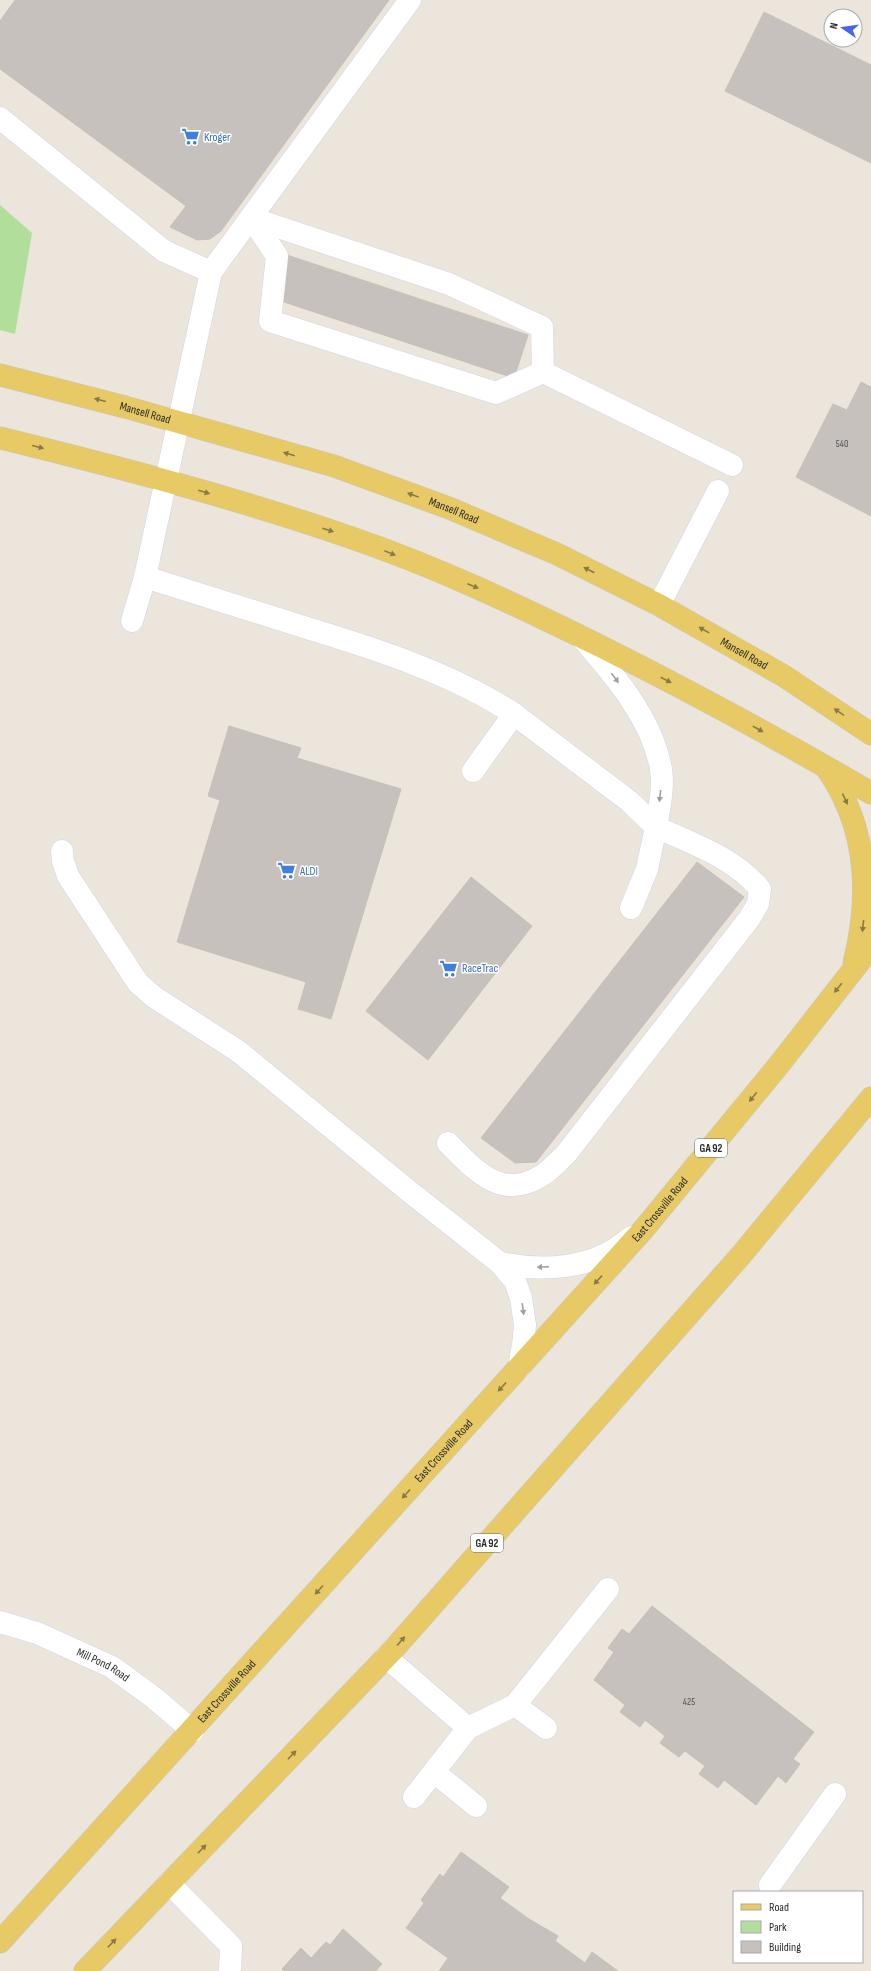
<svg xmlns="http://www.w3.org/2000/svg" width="871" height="1971" font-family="'Sofia Sans Condensed',sans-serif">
  <rect width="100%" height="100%" fill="#ebe5dc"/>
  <!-- green -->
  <path fill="#b2de9c" d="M0,205L32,233L15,334L0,330Z"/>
  <!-- building -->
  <g fill="#c6c1bc" stroke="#c6c0b6">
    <path d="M15,0H389L221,231L210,239L197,240L170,227L186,206L0,69V21Z"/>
    <path d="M764,12L871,65V163L725,91Z"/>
    <path d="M287,255L528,335L514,378L272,298Z"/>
    <path d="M861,382L871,387V516L796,477L833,404L847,410Z"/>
    <path d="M229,726L301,748L297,758L401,789L331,1019L298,1009L306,982L177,942L220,800L208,796Z"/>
    <path d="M697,862L744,897L536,1162L515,1163L481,1138Z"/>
    <path d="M471,877L532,926L428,1060L366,1011Z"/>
    <path d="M652,1606L814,1732L793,1759L800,1764L786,1783L778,1776L756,1805L724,1780L718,1788L699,1774L705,1766L685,1751L679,1757L660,1743L665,1736L645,1720L640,1727L620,1712L625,1705L594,1680L614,1652L608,1648L622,1629L629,1634Z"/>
    <path d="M461,1852L509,1887L500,1898L529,1919L558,1936L555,1941L585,1963L592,1952L618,1971H439L448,1958L406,1928L424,1903L421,1900L440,1874L443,1877Z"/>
    <path d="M343,1929L382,1964L376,1971H284L282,1969L301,1948L311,1958L326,1942L330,1945Z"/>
  </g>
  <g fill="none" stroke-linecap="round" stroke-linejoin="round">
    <defs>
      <g id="minor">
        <path d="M410,0L211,272L145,577C199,594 253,611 307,628C376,649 454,674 514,714L629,801L656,827L647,869L631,908"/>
        <path d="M0,118L164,251L211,272"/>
        <path d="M543,372L496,393L270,321L277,256L251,218L449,284L542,327L543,372L732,465"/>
        <path d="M659,605L718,491"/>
        <path d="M132,621L145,577"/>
        <path d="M473,771L514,714"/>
        <path d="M62,851L63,861L68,876L138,983L154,997L238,1051L410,1192L500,1263L515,1281L521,1298L525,1325L523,1345L519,1368"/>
        <path d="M448,1143C475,1170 501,1201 541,1176C550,1171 558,1161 566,1154L749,919L758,904L760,889C733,857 693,844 656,827C659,809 664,788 661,769C652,718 614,675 581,637"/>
        <path d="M500,1263C534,1270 574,1270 606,1254C615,1250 623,1243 632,1237"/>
        <path id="s1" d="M0,1622L37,1633L112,1667L153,1697L193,1731"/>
        <path d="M386,1657L468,1728"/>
        <path d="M515,1705L546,1728"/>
        <path d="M434,1772L476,1806"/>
        <path d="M414,1797L468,1728L515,1705L608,1589"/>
        <path d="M169,1883L231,1946L230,1971"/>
        <path d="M770,1885L835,1794"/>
      </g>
      <g id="major">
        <path id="s2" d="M0,375L125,407L334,466L449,508L557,554L659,605L784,676L871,734"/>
        <path d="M0,438C118,467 237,498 352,538C437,567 519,606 600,646C692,692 782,741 871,793"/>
        <path d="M827,769C868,828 871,895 854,963"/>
        <path id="s3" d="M0,1942L643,1230L778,1066L871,947"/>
        <path d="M85,1971L392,1651L742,1254L871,1098"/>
      </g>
    </defs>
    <!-- minor casing -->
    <use href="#minor" stroke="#d2d4e1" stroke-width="23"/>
    <!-- major casing -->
    <use href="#major" stroke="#c7c7c7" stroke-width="23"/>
    <!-- minor -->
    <use href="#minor" stroke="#fff" stroke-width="22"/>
    <!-- major -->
    <use href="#major" stroke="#e7ca65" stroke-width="22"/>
  </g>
  <!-- one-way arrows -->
  <defs><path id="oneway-solid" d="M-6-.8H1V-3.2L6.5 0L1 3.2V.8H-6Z"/></defs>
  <g fill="#887a47">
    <use href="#oneway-solid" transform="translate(100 400) rotate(-165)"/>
    <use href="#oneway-solid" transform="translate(38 447) rotate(14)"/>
    <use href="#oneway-solid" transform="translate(289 454) rotate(-164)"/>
    <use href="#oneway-solid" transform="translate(204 492) rotate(17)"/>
    <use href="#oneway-solid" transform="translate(413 495) rotate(-160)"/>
    <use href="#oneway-solid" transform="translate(328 530) rotate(18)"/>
    <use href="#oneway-solid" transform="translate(390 553) rotate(22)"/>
    <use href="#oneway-solid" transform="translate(589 570) rotate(-153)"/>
    <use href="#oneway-solid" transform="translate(473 586) rotate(23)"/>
    <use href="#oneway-solid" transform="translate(704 630) rotate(-151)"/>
    <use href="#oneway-solid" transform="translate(666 680) rotate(27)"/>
    <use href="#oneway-solid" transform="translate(839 712) rotate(-146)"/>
    <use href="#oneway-solid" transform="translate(758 729) rotate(29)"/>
    <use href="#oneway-solid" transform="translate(845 799) rotate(65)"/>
    <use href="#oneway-solid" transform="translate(863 926) rotate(96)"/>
    <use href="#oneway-solid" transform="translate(838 988) rotate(128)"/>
    <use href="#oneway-solid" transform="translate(753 1097) rotate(129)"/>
    <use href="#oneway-solid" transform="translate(598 1280) rotate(132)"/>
    <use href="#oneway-solid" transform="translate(502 1387) rotate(132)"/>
    <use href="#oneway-solid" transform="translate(406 1494) rotate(132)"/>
    <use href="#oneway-solid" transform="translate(319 1590) rotate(132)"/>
    <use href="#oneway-solid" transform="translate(401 1641) rotate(-49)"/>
    <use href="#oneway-solid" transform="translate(292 1755) rotate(-46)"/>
    <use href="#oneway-solid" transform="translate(202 1849) rotate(-46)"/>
    <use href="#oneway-solid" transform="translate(112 1943) rotate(-46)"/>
  </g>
  <g fill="#9f9f9f">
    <use href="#oneway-solid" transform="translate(615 678) rotate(53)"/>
    <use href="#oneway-solid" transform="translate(660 796) rotate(96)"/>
    <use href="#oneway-solid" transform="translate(543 1267) rotate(178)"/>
    <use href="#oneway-solid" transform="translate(523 1309) rotate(82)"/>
  </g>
  <!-- icons -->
  <defs>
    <symbol id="supermarket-bare" viewBox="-9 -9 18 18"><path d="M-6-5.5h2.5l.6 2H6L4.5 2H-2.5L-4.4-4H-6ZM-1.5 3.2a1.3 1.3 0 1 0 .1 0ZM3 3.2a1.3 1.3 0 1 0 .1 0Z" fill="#3f7fe0" stroke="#fff" stroke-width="2.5" paint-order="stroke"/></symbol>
  </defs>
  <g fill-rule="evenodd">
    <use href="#supermarket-bare" x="178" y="124" width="25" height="25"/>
    <use href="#supermarket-bare" x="274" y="858" width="25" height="25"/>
    <use href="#supermarket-bare" x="436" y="956" width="25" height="25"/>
  </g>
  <g text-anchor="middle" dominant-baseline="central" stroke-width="3" stroke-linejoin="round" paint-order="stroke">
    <!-- number labels -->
    <g font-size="10" fill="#504f4e">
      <text x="842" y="444">540</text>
      <text x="689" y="1702">425</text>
    </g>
    <!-- shield labels -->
    <g fill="#fff" stroke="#696969" stroke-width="1">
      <rect x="695" y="1139" width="32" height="18" rx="3"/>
      <rect x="471" y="1534" width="32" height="18" rx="3"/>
    </g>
    <g font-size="11" font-weight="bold" fill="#292929">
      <text x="711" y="1148">GA 92</text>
      <text x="487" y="1543">GA 92</text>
    </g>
    <!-- shop labels -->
    <g font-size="12" fill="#366cbe" stroke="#fff" text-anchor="start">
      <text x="204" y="137">Kroger</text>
      <text x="300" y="871">ALDI</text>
      <text x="462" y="968">RaceTrac</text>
    </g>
    <!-- street labels -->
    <g font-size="12" fill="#292929" stroke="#fff">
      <text stroke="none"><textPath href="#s2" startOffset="150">Mansell Road</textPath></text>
      <text stroke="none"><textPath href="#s2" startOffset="474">Mansell Road</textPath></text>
      <text stroke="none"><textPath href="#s2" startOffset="798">Mansell Road</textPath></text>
      <text stroke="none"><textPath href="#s3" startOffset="986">East Crossville Road</textPath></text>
      <text stroke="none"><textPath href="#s3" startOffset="662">East Crossville Road</textPath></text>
      <text stroke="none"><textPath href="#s1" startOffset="112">Mill Pond Road</textPath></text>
      <text stroke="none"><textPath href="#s3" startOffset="338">East Crossville Road</textPath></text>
    </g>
  </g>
  <!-- legend -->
  <rect x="733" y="1891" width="130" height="72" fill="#ffffff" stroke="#a9a9a9"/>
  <rect x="741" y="1904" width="20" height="6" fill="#e7ca65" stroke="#a9a9a9"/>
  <text x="769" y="1911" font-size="12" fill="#292929">Road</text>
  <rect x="741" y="1921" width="20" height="12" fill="#b2de9c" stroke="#a9a9a9"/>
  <text x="769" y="1931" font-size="12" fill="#292929">Park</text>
  <rect x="741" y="1941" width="20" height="12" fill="#c6c1bc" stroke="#a9a9a9"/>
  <text x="769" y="1951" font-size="12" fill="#292929">Building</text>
  <!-- north arrow -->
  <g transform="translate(843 28) rotate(283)"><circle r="19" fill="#ffffff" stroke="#a9a9a9"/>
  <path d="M0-3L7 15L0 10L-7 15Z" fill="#4764ed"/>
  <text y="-6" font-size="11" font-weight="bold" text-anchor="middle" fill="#292929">N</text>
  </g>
</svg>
